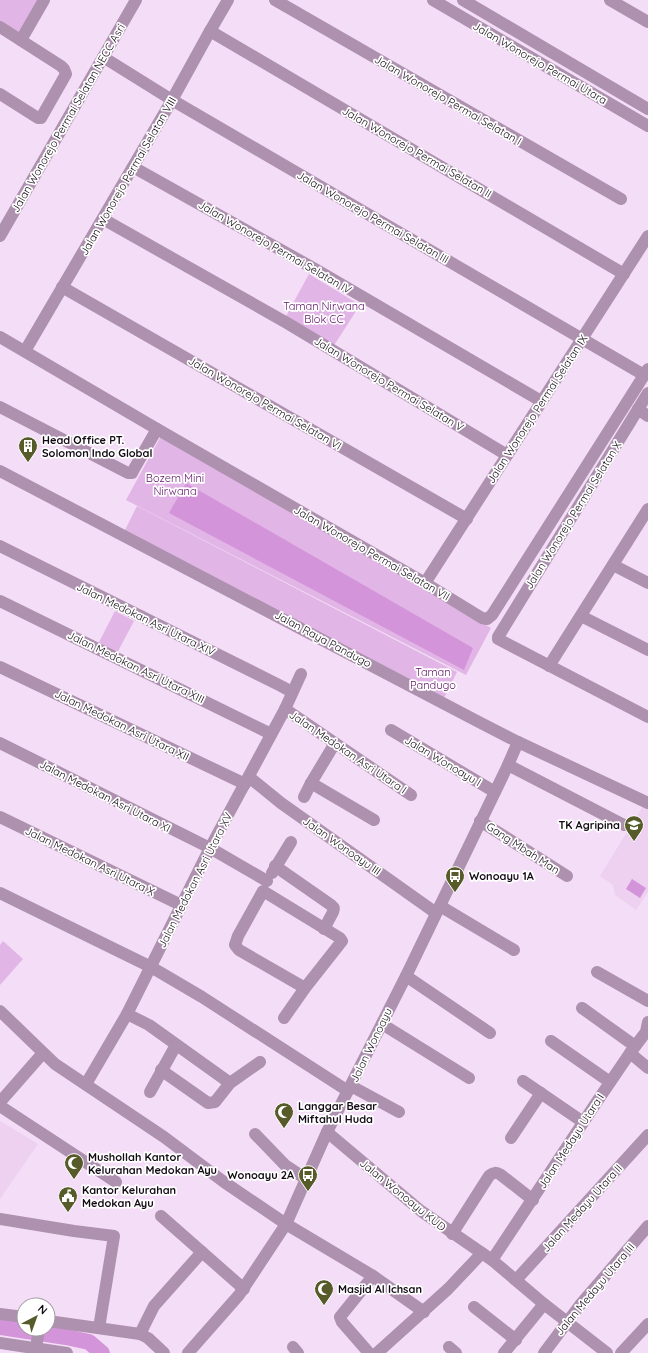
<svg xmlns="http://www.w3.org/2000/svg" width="648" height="1353" font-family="Quicksand,sans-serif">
  <rect width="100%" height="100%" fill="#f4ddf6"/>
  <!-- built -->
  <g fill="#eed1f1">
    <path d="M643,806L648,809V892L636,910L615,895L613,885L600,876Z"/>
    <path d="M0,1121L38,1144L0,1199Z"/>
  </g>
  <!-- green -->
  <g fill="#e1b5e5">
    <path d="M0,0H44L21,40L0,28Z"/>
    <path d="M309,274L360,305L333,347L285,318Z"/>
    <path d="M161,436L491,628L466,675L126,500Z"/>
    <path d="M137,506L457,672L442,702L125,530Z"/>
    <path d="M115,611L134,621L116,655L97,646Z"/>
    <path d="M3,941L23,959L0,985V945Z"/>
  </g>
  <!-- water -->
  <g fill="#d494da">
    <path d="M186,483L473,648L464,670L169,513Z"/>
    <path d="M632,879L646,888L640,898L626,889Z"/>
  </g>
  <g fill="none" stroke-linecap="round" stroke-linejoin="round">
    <!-- river -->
    <path stroke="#d494da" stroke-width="16" d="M0,1327L66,1337L89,1342L102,1353"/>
    <!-- minor -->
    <g stroke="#ad91af" stroke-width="12">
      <path d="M275,0L621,199"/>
      <path d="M433,0L648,126"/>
      <path d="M463,0L648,109"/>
      <path d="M610,0L648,22"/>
      <path d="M0,27L61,66L64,69L66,74L41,118H38L0,94"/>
      <path d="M210,31L624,274"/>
      <path d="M21,40L44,0"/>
      <path d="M103,57L172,100L644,375"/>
      <path d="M133,167L315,269L541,401"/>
      <path d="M103,219L287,323L507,455"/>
      <path d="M0,236L136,0"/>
      <path d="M62,287L467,519"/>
      <path d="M0,337L157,429L425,583L482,618L487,619L492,615L648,369"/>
      <path d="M25,351L172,100L210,31L228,0"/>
      <path d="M648,393L498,637V639L648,717"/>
      <path d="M0,407L128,473H132L134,469L157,429"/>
      <path d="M638,409L648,416"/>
      <path d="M0,471L477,721L518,742L648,803"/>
      <path d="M0,546L281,686L292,692"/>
      <path d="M613,565L648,583"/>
      <path d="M425,583L648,236"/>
      <path d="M0,601L271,734"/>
      <path d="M581,616L648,650"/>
      <path d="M549,666L648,509"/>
      <path d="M0,667L245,784"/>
      <path d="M285,709L411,795"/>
      <path d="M391,730L495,792"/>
      <path d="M0,743L210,848L267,881"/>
      <path d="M335,743L311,783L374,820"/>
      <path d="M508,765L624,825"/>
      <path d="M249,777L281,803L436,913"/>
      <path d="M304,797L311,783"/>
      <path d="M0,817L181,905"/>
      <path d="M480,821L567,876"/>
      <path d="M275,866L331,905L334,908L333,912L324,929"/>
      <path d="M272,873L291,842"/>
      <path d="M0,893L151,967L202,997L348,1091"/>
      <path d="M440,906L514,950"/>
      <path d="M597,972L648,1001"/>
      <path d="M406,976L490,1033"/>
      <path d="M582,1008L635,1046"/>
      <path d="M0,1011L55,1064L164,1137L224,1182L286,1224L373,1276L424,1312"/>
      <path d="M127,1014L149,1025L230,1083"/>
      <path d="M284,1018L305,988L342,941L340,938L263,891L238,936L235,945L239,950L305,988"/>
      <path d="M382,1024L469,1078"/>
      <path d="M551,1041L610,1082"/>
      <path d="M630,1053L648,1068"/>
      <path d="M161,1070L208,1103L215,1102L230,1083L260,1062"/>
      <path d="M523,1081L583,1122"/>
      <path d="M86,1084L127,1014L210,848L285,709L301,674"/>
      <path d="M351,1086L399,1112"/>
      <path d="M150,1092L176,1045"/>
      <path d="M0,1102L43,1053"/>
      <path d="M0,1106L116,1182"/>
      <path d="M327,1132L421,1211L492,1260L544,1304L607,1353"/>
      <path d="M255,1134L285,1165L306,1179"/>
      <path d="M511,1138L541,1093"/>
      <path d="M161,1216L244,1289"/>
      <path d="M0,1219L74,1231L114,1236L99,1328"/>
      <path d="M452,1234L489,1176C494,1172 496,1172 501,1175L533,1200"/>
      <path d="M492,1260L596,1103L630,1053L646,1032L648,1022"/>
      <path d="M516,1280L648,1135"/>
      <path d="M474,1307L516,1340"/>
      <path d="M0,1314L24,1317"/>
      <path d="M48,1321L140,1334L148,1338L164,1353"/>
      <path d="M140,1334L154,1306L202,1252"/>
      <path d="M0,1343L67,1353"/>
      <path d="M293,1347L298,1353"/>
      <path d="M449,1347L456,1353"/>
      <path d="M36,1348L39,1329"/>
      <path d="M188,1353L239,1295L286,1224L327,1132L406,976L508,765L518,742"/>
      <path d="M369,1353L342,1322L340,1317L373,1276"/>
      <path d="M377,1353L448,1289L482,1253"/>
      <path d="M504,1353L544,1304"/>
      <path d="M544,1353L580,1305L648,1226"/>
      <path d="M621,1353L648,1324"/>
    </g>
  </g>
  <!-- icons -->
  <defs>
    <symbol id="building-pin" viewBox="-11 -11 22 30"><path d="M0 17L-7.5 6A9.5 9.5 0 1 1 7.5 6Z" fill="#565b29" stroke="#fff"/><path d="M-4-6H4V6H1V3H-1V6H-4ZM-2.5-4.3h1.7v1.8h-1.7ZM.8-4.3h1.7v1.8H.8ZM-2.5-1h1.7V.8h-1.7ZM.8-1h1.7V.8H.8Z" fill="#fff"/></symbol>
    <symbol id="school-pin" viewBox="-11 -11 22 30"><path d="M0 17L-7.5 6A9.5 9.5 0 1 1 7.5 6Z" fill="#565b29" stroke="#fff"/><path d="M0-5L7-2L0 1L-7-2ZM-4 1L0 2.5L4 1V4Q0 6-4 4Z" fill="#fff"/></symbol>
    <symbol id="bus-pin" viewBox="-11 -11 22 30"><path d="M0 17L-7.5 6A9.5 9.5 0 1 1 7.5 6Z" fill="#565b29" stroke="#fff"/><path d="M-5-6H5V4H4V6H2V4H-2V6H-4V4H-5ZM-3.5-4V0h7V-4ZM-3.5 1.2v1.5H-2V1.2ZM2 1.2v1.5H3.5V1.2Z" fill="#fff"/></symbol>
    <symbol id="mosque-pin" viewBox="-11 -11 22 30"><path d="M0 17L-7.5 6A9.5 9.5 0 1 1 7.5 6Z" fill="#565b29" stroke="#fff"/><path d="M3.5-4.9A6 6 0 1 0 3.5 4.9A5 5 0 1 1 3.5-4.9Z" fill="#fff"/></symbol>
    <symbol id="civic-pin" viewBox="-11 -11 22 30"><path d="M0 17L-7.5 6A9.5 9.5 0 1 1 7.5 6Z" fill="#565b29" stroke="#fff"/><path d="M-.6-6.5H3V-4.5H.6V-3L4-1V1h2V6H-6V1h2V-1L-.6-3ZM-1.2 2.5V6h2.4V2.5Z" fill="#fff"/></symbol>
  </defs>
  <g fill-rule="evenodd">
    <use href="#building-pin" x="17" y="435" width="22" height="30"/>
    <use href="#school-pin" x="623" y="814" width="22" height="30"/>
    <use href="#bus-pin" x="444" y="865" width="22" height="30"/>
    <use href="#mosque-pin" x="273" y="1101" width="22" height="30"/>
    <use href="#mosque-pin" x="63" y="1152" width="22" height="30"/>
    <use href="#bus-pin" x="297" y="1164" width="22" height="30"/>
    <use href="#civic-pin" x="57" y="1185" width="22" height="30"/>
    <use href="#mosque-pin" x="313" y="1278" width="22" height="30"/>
  </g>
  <g text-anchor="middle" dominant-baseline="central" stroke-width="3.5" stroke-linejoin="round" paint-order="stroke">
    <!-- street labels -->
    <g font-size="11" fill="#130b14" stroke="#fff">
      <text transform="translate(540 63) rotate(30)">Jalan Wonorejo Permai Utara</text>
      <text transform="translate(448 100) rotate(30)">Jalan Wonorejo Permai Selatan I</text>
      <text transform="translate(68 118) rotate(-60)">Jalan Wonorejo Permai Selatan NECC Asri</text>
      <text transform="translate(417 152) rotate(30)">Jalan Wonorejo Permai Selatan II</text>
      <text transform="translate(128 176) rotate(-60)">Jalan Wonorejo Permai Selatan VIII</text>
      <text transform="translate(373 217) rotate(30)">Jalan Wonorejo Permai Selatan III</text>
      <text transform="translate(275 247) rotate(30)">Jalan Wonorejo Permai Selatan IV</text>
      <text transform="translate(389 384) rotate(31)">Jalan Wonorejo Permai Selatan V</text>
      <text transform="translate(265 403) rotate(30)">Jalan Wonorejo Permai Selatan VI</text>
      <text transform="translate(537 409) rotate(-57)">Jalan Wonorejo Permai Selatan IX</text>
      <text transform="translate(573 515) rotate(-58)">Jalan Wonorejo Permai Selatan X</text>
      <text transform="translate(372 553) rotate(30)">Jalan Wonorejo Permai Selatan VII</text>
      <text transform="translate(146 619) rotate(26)">Jalan Medokan Asri Utara XIV</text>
      <text transform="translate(323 639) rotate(28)">Jalan Raya Pandugo</text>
      <text transform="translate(136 667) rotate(26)">Jalan Medokan Asri Utara XIII</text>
      <text transform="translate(122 725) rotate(26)">Jalan Medokan Asri Utara XII</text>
      <text transform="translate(348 752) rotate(34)">Jalan Medokan Asri Utara I</text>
      <text transform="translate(443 761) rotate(31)">Jalan Wonoayu I</text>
      <text transform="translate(105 796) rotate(27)">Jalan Medokan Asri Utara XI</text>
      <text transform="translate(342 846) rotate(35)">Jalan Wonoayu III</text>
      <text transform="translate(523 848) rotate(33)">Gang Mbah Man</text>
      <text transform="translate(90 861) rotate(26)">Jalan Medokan Asri Utara X</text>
      <text transform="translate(195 880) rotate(-63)">Jalan Medokan Asri Utara XV</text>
      <text transform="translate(371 1045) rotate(-64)">Jalan Wonoayu</text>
      <text transform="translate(571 1141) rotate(-57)">Jalan Medayu Utara I</text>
      <text transform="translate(403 1195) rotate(39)">Jalan Wonoayu KUD</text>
      <text transform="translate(582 1208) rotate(-48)">Jalan Medayu Utara II</text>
      <text transform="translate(595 1289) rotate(-50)">Jalan Medayu Utara III</text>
    </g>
    <!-- park labels -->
    <g font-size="11" fill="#5e1067" stroke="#fff">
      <text x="324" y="306">Taman Nirwana<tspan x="324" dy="13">Blok CC</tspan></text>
      <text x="175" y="478">Bozem Mini<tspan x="175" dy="13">Nirwana</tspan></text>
      <text x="433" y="672">Taman<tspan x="433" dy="13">Pandugo</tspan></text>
    </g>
    <!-- poi labels -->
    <g font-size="11" font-weight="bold" fill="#130b14" stroke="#fff" text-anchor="start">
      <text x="42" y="440">Head Office PT.<tspan x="42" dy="13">Solomon Indo Global</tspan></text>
      <text x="620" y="825" text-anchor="end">TK Agripina</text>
      <text x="469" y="876">Wonoayu 1A</text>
      <text x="298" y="1106">Langgar Besar<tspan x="298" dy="13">Miftahul Huda</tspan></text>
      <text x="88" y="1157">Mushollah Kantor<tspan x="88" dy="13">Kelurahan Medokan Ayu</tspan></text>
      <text x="294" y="1175" text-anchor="end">Wonoayu 2A</text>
      <text x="82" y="1190">Kantor Kelurahan<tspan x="82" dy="13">Medokan Ayu</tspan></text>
      <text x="338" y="1289">Masjid Al Ichsan</text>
    </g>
  </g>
  <!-- north arrow -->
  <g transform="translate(36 1317) rotate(41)"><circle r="19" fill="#ffffff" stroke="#a19da1"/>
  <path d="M0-3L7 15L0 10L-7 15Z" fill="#565b29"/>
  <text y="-6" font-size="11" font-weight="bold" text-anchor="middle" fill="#130b14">N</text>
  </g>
</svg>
